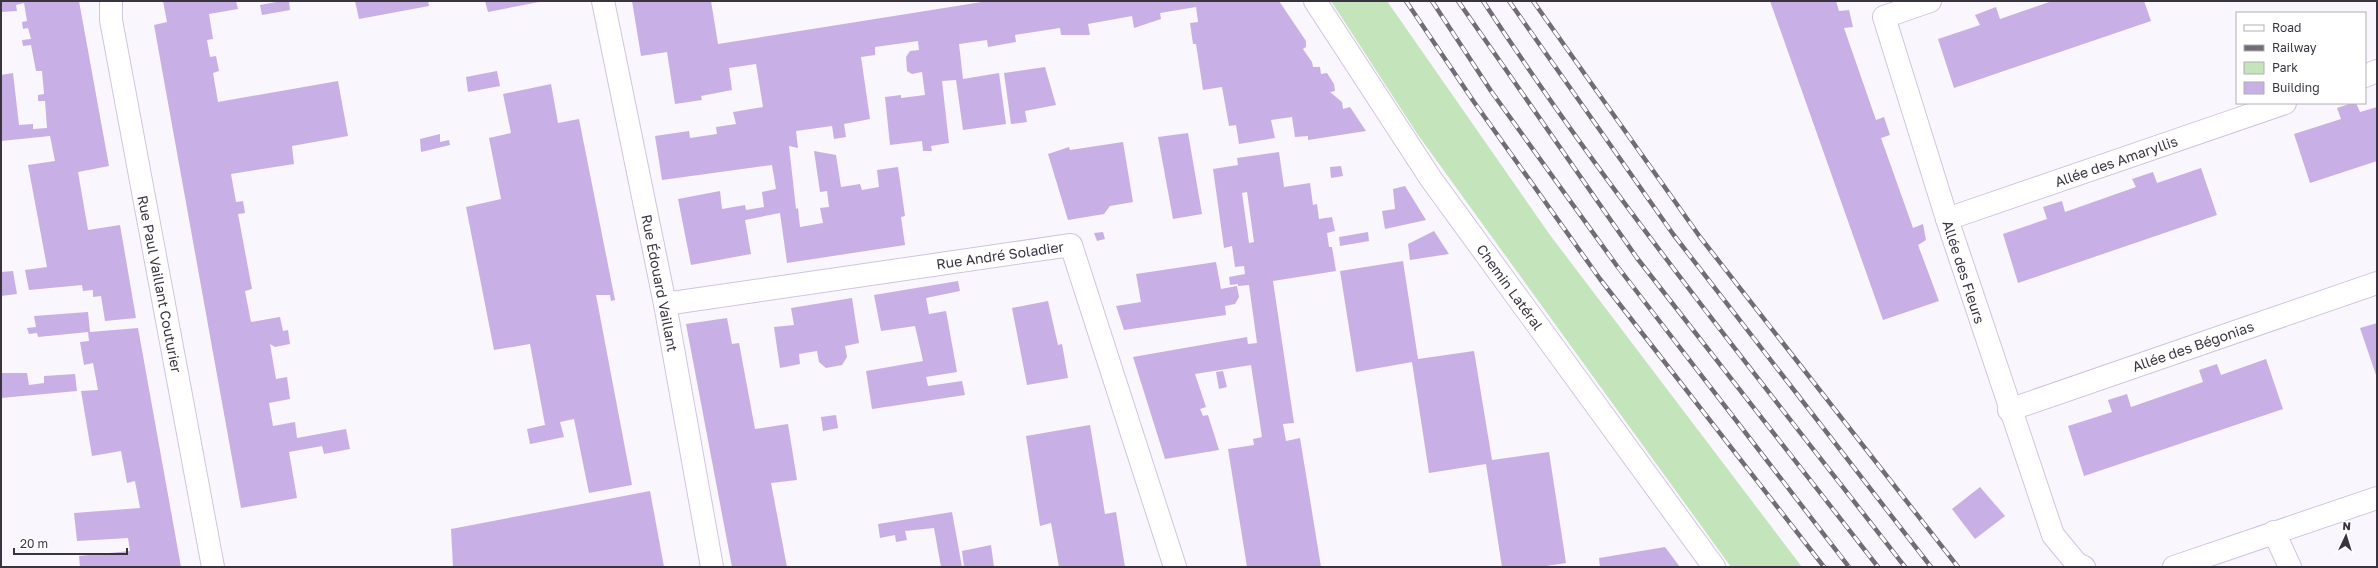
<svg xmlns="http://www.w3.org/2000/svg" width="2378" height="568" font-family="'Golos Text',sans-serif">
  <rect width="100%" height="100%" fill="#f9f7fd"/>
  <!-- green -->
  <path fill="#c4e5bb" d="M1331,1H1387L1550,235L1802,567H1731L1418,135Z"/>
  <!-- building -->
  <g fill="#c8afe6" fill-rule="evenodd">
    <path d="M1,1H79L109,166L78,172L88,230L120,225L136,318L105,321L101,296L93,297V290L83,291L82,285L29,290L25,270L47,267L28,165L55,161L50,136L1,141V75L13,73L19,125L33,124V129L47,128L45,101H38V95L44,94L42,71H36L31,45L23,46L22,40L31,39L28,28L23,29L22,22L27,21L24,3L16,5L17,11L1,12Z"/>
    <path d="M163,1H236L238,9L209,14L213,39L207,40L210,57L216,56L219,71L213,73L218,102L338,81L348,136L292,146L294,164L231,174L236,202L243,201L245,213L238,214L252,289L245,291L251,322L280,317L283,331L288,330L290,344L275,347L270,344L276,379L287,377L290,399L269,403L273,426L295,422L297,438L346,429L350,449L324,454L322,446L289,452L297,498L241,508L154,25L167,22Z"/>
    <path d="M282,1H289L290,10L262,15L260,5Z"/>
    <path d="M355,1H428L429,6L359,19Z"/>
    <path d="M485,1H539V2L488,12Z"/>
    <path d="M632,1H711L718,44L988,1H1279L1306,41V47L1303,49L1312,62L1313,67H1320L1321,74L1327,73L1334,84L1335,91L1330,92L1342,102L1343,109L1350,107L1366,131L1308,140V136L1295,137L1292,117L1271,120L1275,138L1239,144L1236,125L1229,126L1222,87L1203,90L1196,44H1193L1190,23L1198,22L1196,7L1160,13L1161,19L1134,28L1132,16L1088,24L1090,35H1061L1060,28L1015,35L1016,42L988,47L987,40L959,44L963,79L999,73L1006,124L963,130L956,80L942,81L949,143L931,146L932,151H923L922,141L890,145L885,97L901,95V98L925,95L922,72L912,74L907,71L906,57L910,51L919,50L918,41L875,47V55L861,57L870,119L844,124L846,137L834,139L832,126L796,131L798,148L789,146L796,209L798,208L800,227L823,223L820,208L829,207L827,191L820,192L814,151L836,155L841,187L860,184L862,190L879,187L877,170L898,167L905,216L901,217L905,245L787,263L780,213L745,220L751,254L691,265L678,199L720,191L722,209L745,205L746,210L764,207L762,192L776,189L772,165L662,180L655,136L689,131L690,138L717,134L716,127L736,124L733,112L763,107L756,64L729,68L732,90L701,96L702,100L675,104L667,52L641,56Z"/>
    <path d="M1770,1H1836L1839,11L1849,10L1853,27L1844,28L1876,120L1884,117L1890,135L1881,138L1913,228L1923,224L1926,240L1918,245L1939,301L1883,320Z"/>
    <path d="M2052,1H2144L2151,21L1954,88L1938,39L1980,25L1975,15L1996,7L2000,19Z"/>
    <path d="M1045,67L1056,105L1025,111L1027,122L1011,124L1004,73Z"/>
    <path d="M497,71L500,86L468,92L466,77Z"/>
    <path d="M551,84L558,123L579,119L615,300L611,301L610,295H596L632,485L589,493L574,419L560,422L564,437L530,444L527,429L545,425L530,344L494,350L466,207L501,199L489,138L511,133L503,94Z"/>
    <path d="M2352,103H2356L2360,112L2377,107V161L2310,183L2294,134L2341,119L2337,108Z"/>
    <path d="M1188,133L1202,214L1173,219L1158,137Z"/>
    <path d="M440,134V142L449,140L450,145L421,152L420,139Z"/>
    <path d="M1123,142L1133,202L1110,206L1104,214L1068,220L1048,154L1069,147L1070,150Z"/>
    <path d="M1279,152L1284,187L1310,183L1313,205L1317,204L1319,219L1332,217L1335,231L1327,233L1329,247H1332L1336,271L1273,281L1294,423L1283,424L1286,441L1300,438L1321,567H1247L1228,449L1254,445L1253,439L1262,437L1251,365L1195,374L1206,407L1200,409L1203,416L1208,415L1219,450L1165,459L1133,357L1247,337L1248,344L1257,343L1249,285L1238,286V284L1230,285L1229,277L1245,274L1244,266L1235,267L1232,246L1224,248L1213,169L1238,165L1237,158ZM1247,192L1254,242L1249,243L1242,193Z"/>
    <path d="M1341,166L1343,176L1331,178L1330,167Z"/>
    <path d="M2201,168L2217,215L2018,283L2003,234L2047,219L2043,207L2062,201L2065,212L2136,187L2132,179L2153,172L2157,183Z"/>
    <path d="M1405,186L1426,220L1385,229L1382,211L1395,209L1393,189Z"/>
    <path d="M1434,231L1449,254L1410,260L1408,244Z"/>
    <path d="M1103,232L1105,239L1097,241L1094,233Z"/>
    <path d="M1368,232L1369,241L1340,246L1339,237Z"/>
    <path d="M1403,261L1418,359L1474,351L1492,460L1549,452L1566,563L1540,567H1502L1486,464L1429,473L1412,362L1356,372L1340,271Z"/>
    <path d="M1216,262L1221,289L1237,286L1239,297L1235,304L1225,306L1226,315L1124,330L1116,306L1141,302L1136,274Z"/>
    <path d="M13,271L17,294L1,296V272Z"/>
    <path d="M958,281L960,291L926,298L929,314L946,311L957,372L926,377L928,386L962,381L965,395L872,409L866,371L923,361L915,326L881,331L874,295Z"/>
    <path d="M852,298L859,343L845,346L847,357L842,365L826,368L819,362L817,351L799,354L800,364L780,368L774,327L794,325L791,308Z"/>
    <path d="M1048,301L1058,345L1062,344L1068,378L1027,385L1012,308Z"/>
    <path d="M88,312L90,332L138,328L181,567H80L79,556L130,551L128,538L77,541L74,513L140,508L135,481L127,483L121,451L92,456L81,391L98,390L93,363L84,365L80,342L89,341L88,332L38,337L37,333L29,334L27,328L36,327L34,316Z"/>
    <path d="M727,318L732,344L739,343L755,429L788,424L797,480L771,483L787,567H732L686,324Z"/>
    <path d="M2377,323V378L2360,328Z"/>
    <path d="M2266,359L2283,409L2084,476L2068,426L2112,412L2108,400L2127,394L2131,407L2203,382L2199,370L2217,364L2221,375Z"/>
    <path d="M1223,371L1227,387L1219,389L1216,372Z"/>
    <path d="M1,373H27L29,385L44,383V376L75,374L77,391L1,398Z"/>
    <path d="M836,415L838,428L823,431L821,417Z"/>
    <path d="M1090,425L1105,514L1116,512L1125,567H1059L1051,523L1040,526L1026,436Z"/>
    <path d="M1980,487L2005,516L1975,539L1952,509Z"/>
    <path d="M650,491L664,567H453L451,529Z"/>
    <path d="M952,512L962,567H941L934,528L905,531L907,540L896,542L895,535L880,538L878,524Z"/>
    <path d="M991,545L994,567H964L962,551Z"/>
    <path d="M1665,547L1680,567H1600L1599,558Z"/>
  </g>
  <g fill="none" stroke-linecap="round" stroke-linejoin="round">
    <defs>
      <g id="minor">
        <path d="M111,1V20L213,567"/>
        <path d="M603,1L665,304L712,567"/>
        <path d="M1315,1L1431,179L1714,567"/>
        <path d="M1930,1L1884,17L1947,219L2053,535L2077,564L2084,567"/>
        <path d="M2365,76L2377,71"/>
        <path d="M1947,219L2285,103"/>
        <path d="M665,304L1071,245L1175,567"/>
        <path d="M2009,410L2377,283"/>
        <path d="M2274,532L2290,567"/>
        <path d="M2174,567L2377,498"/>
      </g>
    </defs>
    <!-- minor casing -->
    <use href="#minor" stroke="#d1c3e2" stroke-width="24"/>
    <!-- minor -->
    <use href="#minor" stroke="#fff" stroke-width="22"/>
    <defs>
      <g id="rail">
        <path d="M1406,1L1474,102L1600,279L1824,567"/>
        <path d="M1432,1L1491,91L1617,266L1849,567"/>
        <path d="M1458,1L1637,258L1878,567"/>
        <path d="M1483,1C1612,198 1761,381 1905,567"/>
        <path d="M1509,1L1673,234L1931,567"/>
        <path d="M1533,1L1700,237L1958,567"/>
      </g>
    </defs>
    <!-- rail casing -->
    <use href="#rail" stroke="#716c77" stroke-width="4.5"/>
    <!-- rail -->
    <use href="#rail" stroke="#fff" stroke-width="3" stroke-dasharray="9" stroke-linecap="butt"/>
  </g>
  <g text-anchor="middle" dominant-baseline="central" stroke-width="4" stroke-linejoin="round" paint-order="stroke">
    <!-- street labels -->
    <g font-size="14" fill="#3a3441" stroke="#fff">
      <text transform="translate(2116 161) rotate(-19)">Allée des Amaryllis</text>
      <text transform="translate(1000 255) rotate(-8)">Rue André Soladier</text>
      <text transform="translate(1964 272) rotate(72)">Allée des Fleurs</text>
      <text transform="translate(660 283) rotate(79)">Rue Édouard Vaillant</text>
      <text transform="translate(160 284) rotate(79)">Rue Paul Vaillant Couturier</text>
      <text transform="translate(1510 287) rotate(54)">Chemin Latéral</text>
      <text transform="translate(2193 346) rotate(-19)">Allée des Bégonias</text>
    </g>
  </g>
  <!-- border -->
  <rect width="2378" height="568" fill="none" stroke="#3a3441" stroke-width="4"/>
  <!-- legend -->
  <rect x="2236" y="12" width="130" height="92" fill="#ffffff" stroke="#b0aeb3"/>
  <rect x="2244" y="25" width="20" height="6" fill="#ffffff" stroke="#b0aeb3"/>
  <text x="2272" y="32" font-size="12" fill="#3a3441">Road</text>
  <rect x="2244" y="45" width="20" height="6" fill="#716c77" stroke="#b0aeb3"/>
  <text x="2272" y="52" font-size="12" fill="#3a3441">Railway</text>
  <rect x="2244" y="62" width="20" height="12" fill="#c4e5bb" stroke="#b0aeb3"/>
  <text x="2272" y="72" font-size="12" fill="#3a3441">Park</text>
  <rect x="2244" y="82" width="20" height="12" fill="#c8afe6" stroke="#b0aeb3"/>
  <text x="2272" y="92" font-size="12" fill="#3a3441">Building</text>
  <!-- north arrow -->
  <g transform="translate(2346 536) rotate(4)" stroke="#ffffff" stroke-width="3" paint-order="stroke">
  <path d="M0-3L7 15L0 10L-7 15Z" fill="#3a3441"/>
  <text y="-6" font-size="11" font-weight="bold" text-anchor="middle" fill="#3a3441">N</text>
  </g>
  <!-- scale -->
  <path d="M14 548v6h113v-6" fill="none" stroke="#3a3441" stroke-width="2"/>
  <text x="20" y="548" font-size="12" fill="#3a3441" stroke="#ffffff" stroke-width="3" paint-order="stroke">20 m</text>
</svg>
